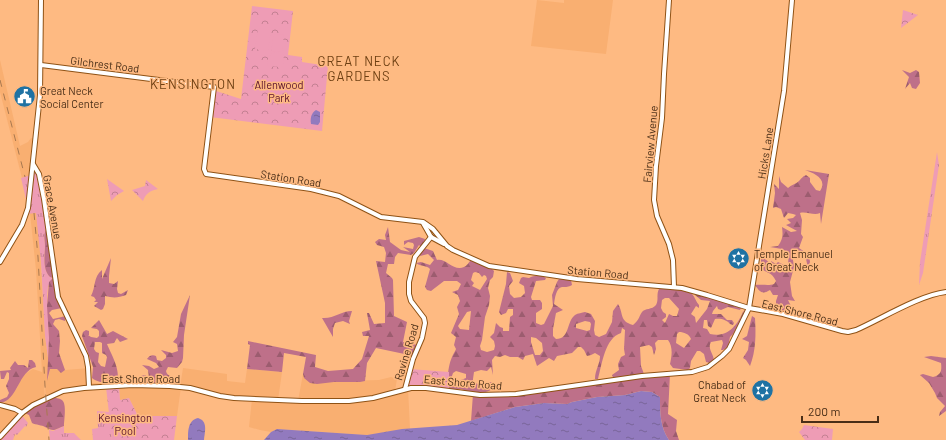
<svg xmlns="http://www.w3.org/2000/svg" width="946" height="440" font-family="Barlow,sans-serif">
  <defs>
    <pattern id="grass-tufts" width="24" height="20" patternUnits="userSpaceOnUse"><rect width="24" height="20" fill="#ee9cb5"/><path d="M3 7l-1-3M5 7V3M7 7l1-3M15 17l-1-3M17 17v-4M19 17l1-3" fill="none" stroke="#c38092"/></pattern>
    <pattern id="forest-firs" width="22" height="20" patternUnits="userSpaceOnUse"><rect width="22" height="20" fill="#be7089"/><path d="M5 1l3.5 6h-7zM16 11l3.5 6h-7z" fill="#9c5c6f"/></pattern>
    <pattern id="park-crowns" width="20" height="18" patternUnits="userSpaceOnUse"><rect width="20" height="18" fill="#ee9cb5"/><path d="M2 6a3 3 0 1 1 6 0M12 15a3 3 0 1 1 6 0" fill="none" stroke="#c38092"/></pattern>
    <pattern id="water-ripples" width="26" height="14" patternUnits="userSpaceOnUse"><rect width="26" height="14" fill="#927abe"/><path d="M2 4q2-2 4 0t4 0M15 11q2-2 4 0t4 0" fill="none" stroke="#796499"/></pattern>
  </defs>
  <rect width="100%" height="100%" fill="#feba82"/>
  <!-- built -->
  <g fill="#f9af71">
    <path d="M537,0L564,3V0H613L606,54L531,46Z"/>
    <path d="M0,60L20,146L28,142L31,138L35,139L32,175L22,178L0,92Z"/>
    <path d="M30,213H36L39,235L45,336L48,358V380L50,369H57L61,372L65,370L90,368L92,383H101V387L75,389L46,398L45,386H44L45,399L33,405L0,437V410L2,406L17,388L23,375L33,369L42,372L36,270Z"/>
    <path d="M183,368L227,374V381L245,383L247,369L282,372L278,400L298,401L303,374L343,381L379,380L391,377L397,379L395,391L408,388L410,429L367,435L278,429L271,432L260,430L249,427L252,399L234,398L181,387L177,416H138L129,398L120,400L119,386L180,387Z"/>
  </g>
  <!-- grass -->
  <g fill="url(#grass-tufts)">
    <path d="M937,152L939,165L923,273L919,285L920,262Z"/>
    <path d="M33,164L37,170L50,235L46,230C43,236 45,239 45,246C45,255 42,269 50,277L54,278L48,286L47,296L49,338L48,358L45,336L41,262L36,213L27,214L28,208L21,178L31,175Z"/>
    <path d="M97,411L109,412L112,440H93L92,429L98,428Z"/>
    <path d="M21,414L28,423L26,427L25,426L17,435L15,434L13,440H0V437Z"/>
    <path d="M64,426V433H74L81,440H50L49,430L53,431Z"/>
  </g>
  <!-- forest -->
  <g fill="url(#forest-firs)" fill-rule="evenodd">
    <path d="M902,70L910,73L916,70L919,72L920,83L916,89L912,88L910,83L905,89L909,77Z"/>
    <path d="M805,170L829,174L821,224L820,213C814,216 806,211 800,213L802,220L801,234L803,237L799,248L809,255L810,262L808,268L806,259L801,255L792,253L794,267L790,282L792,296L795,301L788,300L791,306V309C788,312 783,311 779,309L783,307L776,304V301L778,295H773L770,290C762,295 760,292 755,285C761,284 769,286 774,284L776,281C771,271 767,274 761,268V257L764,258L772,265L771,261L776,264L778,262L782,264H788L789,253L782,249L770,247L778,246C783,239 783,235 782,227L791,232L797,231L786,225L791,223L787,219L793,218L796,215L793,214L788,213L784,218L781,209L776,207L773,208L775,193L774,184L779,189V176L781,182L788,188C791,185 796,184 799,181C802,178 802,177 806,175L810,178V182L816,190L820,191C828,179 814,173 805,170Z"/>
    <path d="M388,227L390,242L401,250L410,252L403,247L413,249L414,245L413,243L408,242L404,245V241L419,237L425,239L424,248L433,251L437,260C446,258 454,272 464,267C467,266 469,262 471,260L492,269L494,271L493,277L490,280L488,288L490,296L489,305L485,317L482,340L480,346L481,350L487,352L494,350L495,346L494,341L490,337L494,333L496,323L500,327L503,328V331H509L510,317L513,315V309H508L506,313L501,315L499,312L506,284L507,272L510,273L513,281L509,286L510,294L514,298L521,297L525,293L524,286L519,283L521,278L523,277L529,278C534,275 541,275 546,278L545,280L536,281L531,297L532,300H540L542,303V309L536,313V323L541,325L544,324L553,306L552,295L557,282L559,279L571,280L572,285C568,287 567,287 562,287C556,288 555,298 554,304L563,310L556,313L553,329V336L556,339C570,339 566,322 575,315C578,313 582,313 585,312L591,314L595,321L594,330L595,335L599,337L606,334L612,322L613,311L618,304C624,314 619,321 633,325C640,319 638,318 642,312C645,308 652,310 656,305C659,300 656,294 659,289C666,288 687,288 692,294C695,297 696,302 699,305V308L696,306L691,314L695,317L696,323L707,309L710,301L701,300L695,295L697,293L740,307L741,308L740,310L728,307L721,310L718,309L717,306L713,311L712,314H721L727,320H732L734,323L733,325L730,324C727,320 721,318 715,319L711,328L708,326L707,320H704L703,328L707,329L710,334C727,338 737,326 743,312L745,310L746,311L733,334L730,337L728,347L723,350H721L723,343L722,340L711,342C707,349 714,354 714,361L710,363L706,362L704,354L700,351H697L691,361L690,368L688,370L673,368L670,364C672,355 673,347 668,340H658L655,343L656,349L654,355L652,347L649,345L640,347L641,366L644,374L617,378L613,377L612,375L619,370L618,364L621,357L625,355L624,349L625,330L622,328L621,333C605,338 602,364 598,379H595C595,370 600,364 600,356L595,353L591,355L587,356L584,350L581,347H578L572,353L557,356L554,361L549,358L537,366L533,354L525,356L523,360L518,357H510L505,355L500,357L495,356L492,360L493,375L491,367L487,371L481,370L474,372L473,379V382L480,385L491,382L495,385C491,395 475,393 466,391C464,390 462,389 460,389C457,389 453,390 450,390C446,382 448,366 452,357C453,354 455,352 456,349L454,345L456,337L451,333L459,314L457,307L460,301L458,295L452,292L458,290L461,284L457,281H444L431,291L427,290L425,287L430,269C427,265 421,267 416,263L421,262L430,265L434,260L428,254L420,256L421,247L419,245L414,253L411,255L398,253L395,257L394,264H388L386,273L392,278L393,280L394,316L407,322L403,342L418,345L414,356L376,348L367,363L365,381L360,382H334L317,384L310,383L304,378L303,374L306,357L284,353L282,372L247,369L250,345L248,344V341L316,355L315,367L328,371L353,369L362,359L369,336H363L362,332L370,330L367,313H369L374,324L385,323V303L376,261L385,262L386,253L384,247L377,245L375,242L379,239L386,240L385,235ZM475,272L479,273L482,277L484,275L486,276L487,279L480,290L472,286L474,283L471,280L473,273ZM665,298H669L679,309L677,316H673L669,314L665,323L662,320L666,317V314L663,312L661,308L662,300ZM471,311L469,330L460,329L458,326L467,312ZM585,321L590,322L591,324L590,330L587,331L576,328V324ZM679,332C684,332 689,334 691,339L684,348L676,343L677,334ZM531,337L536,338L542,343L543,351L540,355H535L531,342ZM456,371L466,374V378L456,382L452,381L451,379L453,373Z"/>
    <path d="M46,230H47L56,287L62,308L52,310L49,313L53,319L66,316L65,321L59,319L55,320L53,324L59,331L60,341L59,353L65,370L61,373L57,369H50L47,381L49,338L47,306L49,282L53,278L50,277C42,269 45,255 45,246C45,239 43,236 46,230Z"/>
    <path d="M111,258L109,276V283L114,284L118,281L117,289L118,293L121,294L128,290L126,295C118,298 113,298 105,296V304L103,309L101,310L94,306L98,302H94L96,300L94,297L91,296C96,287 93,277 102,270V279Z"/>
    <path d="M190,295L184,335L183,358L182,362L177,368L168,367L166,371C167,377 174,376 177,381C168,384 148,387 140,380L141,376L145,375L149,378L148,370L142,365L149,366L154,369L159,367L156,363L147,359C149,356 152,354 156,356L157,360L162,361L166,358V355L161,350L172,353L178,351L177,344L173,342L177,337L181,314Z"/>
    <path d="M352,311L349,321L350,324L343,321L335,323L333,329V337L322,318C334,319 341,311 352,311Z"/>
    <path d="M752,316L755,318C756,334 756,351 750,366L746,360L743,358L748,350L749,342L742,339L747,336Z"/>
    <path d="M99,320L107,334L113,331L128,339L120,342L117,338L114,343L107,344C111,354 121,370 117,382C109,384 98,383 92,378L93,367L82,336L83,332L86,330L89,331V335H88L91,337L97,338L99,336V331L97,329L91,328ZM95,342H100L102,343V353L106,355L107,357L105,367L101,366L98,362L99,353L96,352L94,349Z"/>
    <path d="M931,356L946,358V411L939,416L940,412L945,406L937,398L935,393L929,383L920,375L923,374L933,377C941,375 942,371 941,363L924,357Z"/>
    <path d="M29,360H32L35,363L36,367C18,371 18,401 0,403V400L7,397L9,393L6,386L9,379V373L7,372L4,379H1L0,371L11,370L10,368L15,361L18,365H24L28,368Z"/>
    <path d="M670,374L668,414L677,420L676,431L679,440H669C660,427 660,412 660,397L652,392L641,391L625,395L597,397L572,402L567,404L544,403L515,407L471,421L473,394L502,395Z"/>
    <path d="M52,397C55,398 59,398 62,400C67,404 64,420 64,426C54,430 54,432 45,427C42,425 36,425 32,423L29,415L23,412Z"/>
  </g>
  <!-- park -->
  <g fill="url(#park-crowns)">
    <path d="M252,6L293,11L288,55L302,57V62L328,66L322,131L210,117L213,90L241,99Z"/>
    <path d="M903,10L918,15L901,28Z"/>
    <path d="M107,179L124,191L117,195L111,201Z"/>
    <path d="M146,180L158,189C150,191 146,193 143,201L132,190L145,186Z"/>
    <path d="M410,369L449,372V391L408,388L407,382Z"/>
    <path d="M119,386L120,400L129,398L138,416H177L174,440H112L106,387Z"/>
    <path d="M804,425L833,429L832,440H805L799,432L802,429Z"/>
  </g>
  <!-- pitch -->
  <g fill="#ee9cb5">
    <path d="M258,28L271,30L268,51L255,49Z"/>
    <path d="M274,34L284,35L282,52L271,51Z"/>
    <path d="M277,52L284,54L283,66L281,67L267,66L268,58L271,54Z"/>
  </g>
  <!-- water -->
  <g fill="url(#water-ripples)">
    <path d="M316,110L320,112V122L318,125L311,124C310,119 311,113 316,110Z"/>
    <path d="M641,391L652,392L660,397C660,412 660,427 669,440H264L271,432L277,429L367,435L402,429L457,425L515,407L544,403L567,404L572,402L597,397L625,395Z"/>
    <path d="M198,418C208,421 205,431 204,440H188C188,431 188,420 198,418Z"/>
  </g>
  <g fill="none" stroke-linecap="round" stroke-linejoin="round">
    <defs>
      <g id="secondary">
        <path d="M669,0L664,74L662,118L656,166L654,200L657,216L669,244L673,260L674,287"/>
        <path d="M41,65L214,87L204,169L206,174L311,189L339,196L381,217L423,222L433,229L447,246L453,250L489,266L577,279L682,288L707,295L749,308L783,314L842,331L848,332L856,330C881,319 920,295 946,292"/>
        <path d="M33,164L39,174L44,199L58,297L86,356L88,367L89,387"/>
        <path d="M423,223L431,237"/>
        <path d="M431,237L444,244"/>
        <path d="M0,262L22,225L28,208L40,95L41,0"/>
        <path d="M405,389L413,359L422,338L425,323L424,318L411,301L409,294V282L415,257L431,237"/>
        <path d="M0,405L15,409L22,413"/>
        <path d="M0,437L22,413L33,405L63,391L84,388L133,385L170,386L190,388L220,396L234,398L302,401H349L373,398L411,388H426L480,395L516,394L642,376L692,372L708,367L722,356L729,349L749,308L784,91L792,0"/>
      </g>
    </defs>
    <!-- secondary casing -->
    <use href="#secondary" stroke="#8f5215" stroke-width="6"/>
    <!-- secondary -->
    <use href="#secondary" stroke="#fff" stroke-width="4"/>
    <!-- rail -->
    <g stroke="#a8784f" stroke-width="1" stroke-dasharray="7 7" stroke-linecap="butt">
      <path d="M0,80L25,177"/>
      <path d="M34,213L38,257L45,386L49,440"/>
    </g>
  </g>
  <!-- icons -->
  <defs>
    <symbol id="civic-disc" viewBox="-11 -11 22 22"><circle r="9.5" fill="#1f72a3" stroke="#feba82"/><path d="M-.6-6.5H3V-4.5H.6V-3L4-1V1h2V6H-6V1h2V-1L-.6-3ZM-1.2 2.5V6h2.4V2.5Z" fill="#fff"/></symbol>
    <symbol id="synagogue-disc" viewBox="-11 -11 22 22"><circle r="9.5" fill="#1f72a3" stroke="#feba82"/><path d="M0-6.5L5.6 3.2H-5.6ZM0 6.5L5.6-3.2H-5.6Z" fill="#fff"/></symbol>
  </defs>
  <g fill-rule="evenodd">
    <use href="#civic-disc" x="12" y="84" width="25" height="25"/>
    <use href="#synagogue-disc" x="726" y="246" width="25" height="25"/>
    <use href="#synagogue-disc" x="750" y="378" width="25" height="25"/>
  </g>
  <g text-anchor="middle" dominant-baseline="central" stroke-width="3" stroke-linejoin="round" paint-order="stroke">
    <!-- street labels -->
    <g font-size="11" fill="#492e17" stroke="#feba82">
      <text transform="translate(105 64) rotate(7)">Gilchrest Road</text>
      <text transform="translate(650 144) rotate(-85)">Fairview Avenue</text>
      <text transform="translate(765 153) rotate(-81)">Hicks Lane</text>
      <text transform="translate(291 178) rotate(9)">Station Road</text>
      <text transform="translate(53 207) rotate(80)">Grace Avenue</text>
      <text transform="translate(598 272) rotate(5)">Station Road</text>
      <text transform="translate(800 312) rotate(14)">East Shore Road</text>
      <text transform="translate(406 352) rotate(-73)">Ravine Road</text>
      <text x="141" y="378">East Shore Road</text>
      <text transform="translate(463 382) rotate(5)">East Shore Road</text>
    </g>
    <!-- park labels -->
    <g font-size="11" fill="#560e2d" stroke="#feba82">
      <text x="279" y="84">Allenwood<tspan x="279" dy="13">Park</tspan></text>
      <text x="125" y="417">Kensington<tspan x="125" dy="13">Pool</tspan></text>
    </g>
    <!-- poi labels -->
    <g font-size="11" fill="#492e17" stroke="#feba82" text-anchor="start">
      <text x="40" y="90">Great Neck<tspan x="40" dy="13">Social Center</tspan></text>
      <text x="754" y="253">Temple Emanuel<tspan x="754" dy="13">of Great Neck</tspan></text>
      <text x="746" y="384" text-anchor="end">Chabad of<tspan x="746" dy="13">Great Neck</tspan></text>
    </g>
    <!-- quarter labels -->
    <g font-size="13" letter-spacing="1" fill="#6d3f12" stroke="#feba82">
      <text x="359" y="61">GREAT NECK<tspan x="359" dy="15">GARDENS</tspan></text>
      <text x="193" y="84">KENSINGTON</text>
    </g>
  </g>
  <!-- scale -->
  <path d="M802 416v6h76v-6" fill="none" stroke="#492e17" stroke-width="2"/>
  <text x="808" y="416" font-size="12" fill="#492e17" stroke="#feba82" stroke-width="3" paint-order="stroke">200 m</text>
</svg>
